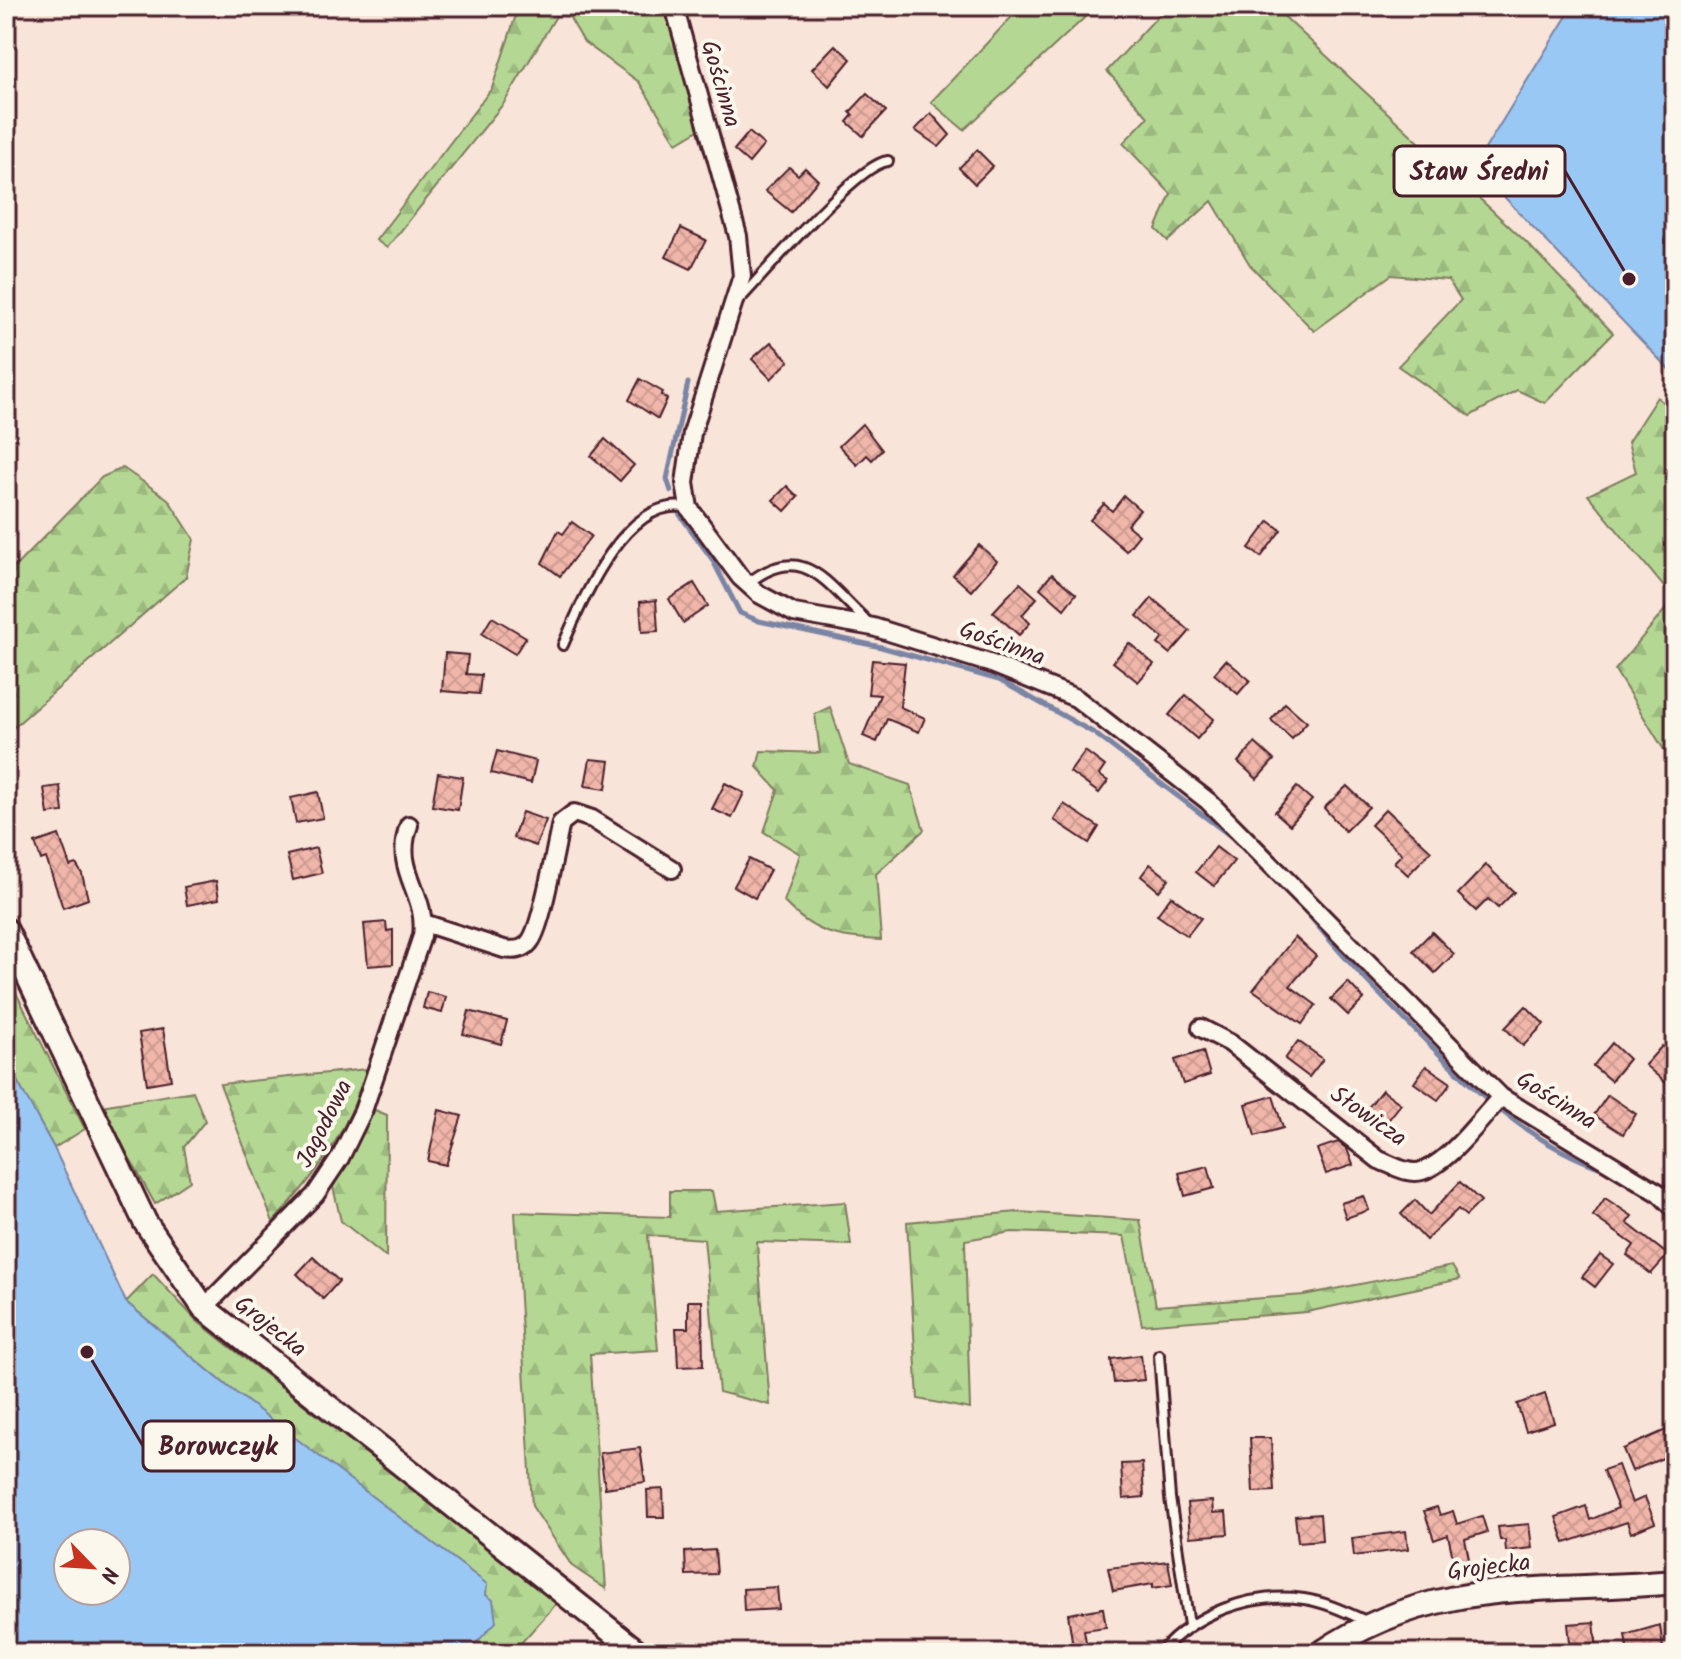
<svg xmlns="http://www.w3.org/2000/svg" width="1681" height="1659" font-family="Kalam,sans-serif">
  <defs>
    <pattern id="forest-firs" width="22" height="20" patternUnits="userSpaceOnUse" patternTransform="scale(2)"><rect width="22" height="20" fill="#b4d893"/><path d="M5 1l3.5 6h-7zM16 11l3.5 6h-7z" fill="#9cb97f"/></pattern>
    <pattern id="building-cross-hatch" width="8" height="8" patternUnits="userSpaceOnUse" patternTransform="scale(2)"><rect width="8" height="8" fill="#f0b6aa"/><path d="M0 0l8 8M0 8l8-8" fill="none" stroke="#cf9c92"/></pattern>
  </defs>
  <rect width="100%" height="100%" fill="#f8e4d8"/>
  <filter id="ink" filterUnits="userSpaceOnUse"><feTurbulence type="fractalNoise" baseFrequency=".0125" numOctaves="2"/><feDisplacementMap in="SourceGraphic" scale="16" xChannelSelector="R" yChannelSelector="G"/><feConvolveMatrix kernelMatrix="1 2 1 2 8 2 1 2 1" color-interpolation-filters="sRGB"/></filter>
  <g filter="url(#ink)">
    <!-- forest -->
    <g fill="url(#forest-firs)" stroke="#7f7c5f" stroke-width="2">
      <path d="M519,6H562L504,103L387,248L376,240L492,88Z"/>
      <path d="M563,6H664L700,129L677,143L639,82L584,42Z"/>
      <path d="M1167,6H1273L1525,241L1613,333L1545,403L1517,390L1470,416L1398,366L1461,300L1448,280L1391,275L1314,331L1250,265L1212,201L1168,241L1156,229L1171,194L1123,143L1148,117L1107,71Z"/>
      <path d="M1657,397L1675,414V753L1669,758L1615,670L1674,599L1588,495L1636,472L1628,442Z"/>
      <path d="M123,468L168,499L194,539L186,577L6,734V576L102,477Z"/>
      <path d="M830,707L849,764L910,785L924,830L876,874L881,940C837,937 815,935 784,902L800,854L764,832L778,790L757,767L761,751L820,753L815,714Z"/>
      <path d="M6,973L85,1129L54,1148L6,1061Z"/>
      <path d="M368,1069C345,1135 320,1171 273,1222L220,1084Z"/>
      <path d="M193,1091L205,1121L184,1147L190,1181L155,1204L101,1106Z"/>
      <path d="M375,1110L387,1115L386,1257L341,1221L333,1187Z"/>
      <path d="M670,1191H712L716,1211L845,1202L851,1245L757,1242L770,1405L719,1392L704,1239L648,1235L658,1350L590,1354L606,1589L572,1566L532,1506L515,1212L670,1217Z"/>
      <path d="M1018,1212L1140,1220L1156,1306L1304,1295L1452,1266L1460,1279L1307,1312L1142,1325L1124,1236L1012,1232L965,1240L970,1409L918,1399L907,1222Z"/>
      <path d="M153,1274L197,1321L557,1603L512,1653H461L226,1385L126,1302Z"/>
    </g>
    <!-- garden -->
    <path fill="#b4d893" stroke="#7f7c5f" stroke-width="2" d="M1022,6H1097L964,130L931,102Z"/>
    <!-- water -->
    <g fill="#9ac8f5" stroke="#7a84a4" stroke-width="2" fill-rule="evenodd">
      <path d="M1573,6H1675V376L1490,182L1485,149Z"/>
      <path d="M6,1061L54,1148L126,1302L226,1385L487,1584L486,1595L493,1600L496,1622L467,1653H6ZM68,1543H116V1591H68Z"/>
    </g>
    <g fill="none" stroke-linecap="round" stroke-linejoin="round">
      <!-- stream -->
      <g stroke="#7a84a4" stroke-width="5">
        <path d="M671,491L667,479L688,383"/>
        <path d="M678,512L712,559L740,613L759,621L881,647L999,680L1094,733L1241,844"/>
        <path d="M1301,905C1335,949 1373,988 1412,1027C1472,1087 1524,1142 1607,1170"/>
      </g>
    </g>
    <!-- building -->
    <g fill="url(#building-cross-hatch)" stroke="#4a1f2b" stroke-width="2">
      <path d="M835,45L851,59L829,86L812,69Z"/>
      <path d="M867,94L886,111L863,136L847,122L853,115L850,112Z"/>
      <path d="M931,113L950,135L939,147L915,130Z"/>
      <path d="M749,132L764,145L749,163L734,150Z"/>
      <path d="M977,150L993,166L975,184L959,168Z"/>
      <path d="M789,167L798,175L805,168L818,180L791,212L765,191Z"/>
      <path d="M681,228L706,240L691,269L666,257Z"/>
      <path d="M771,342L789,361L771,379L752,359Z"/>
      <path d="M640,379L663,392L661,395L667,399L658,419L629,400Z"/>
      <path d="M862,424L882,450L872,460L867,455L857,465L839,446Z"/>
      <path d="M605,439L634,465L620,481L591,456Z"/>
      <path d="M787,486L798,497L785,511L773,500Z"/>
      <path d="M1124,496L1140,510L1127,525L1139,535L1126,551L1090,520L1104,504L1112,511Z"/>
      <path d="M1269,521L1281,530L1261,557L1249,548Z"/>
      <path d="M572,522L591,536L560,576L542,563L558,531L563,534Z"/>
      <path d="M979,545L997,561L971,591L953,575Z"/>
      <path d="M1052,574L1076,594L1064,609L1040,588Z"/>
      <path d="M694,583L708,606L683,623L669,599Z"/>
      <path d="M1020,583L1037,598L1022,615L1030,623L1019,635L993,612Z"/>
      <path d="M1152,598L1190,631L1170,654L1158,644L1163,638L1137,616Z"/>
      <path d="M656,600L658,631L642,632L640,602Z"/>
      <path d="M492,617L526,637L515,654L482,634Z"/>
      <path d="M1129,643L1154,664L1138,682L1113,662Z"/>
      <path d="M445,653L468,655L466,674L481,675L479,694L442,691Z"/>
      <path d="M872,660L905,663L900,707L925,718L919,732L887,719L877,742L863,736L880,695L868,694Z"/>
      <path d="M1226,660L1250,680L1238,694L1214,674Z"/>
      <path d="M1186,695L1214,719L1197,739L1169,715Z"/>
      <path d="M1285,703L1307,722L1292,739L1271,720Z"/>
      <path d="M1255,743L1274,760L1257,779L1238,762Z"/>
      <path d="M497,751L536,761L531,783L491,773Z"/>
      <path d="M1085,751L1105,766L1099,775L1108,781L1099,793L1070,772Z"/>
      <path d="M590,759L610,761L606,789L585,786Z"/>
      <path d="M438,773L463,777L458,810L432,806Z"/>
      <path d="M725,783L744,793L732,818L712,809Z"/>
      <path d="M60,786L63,812L48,814L44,788Z"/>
      <path d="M1347,786L1369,807L1345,831L1324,808Z"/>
      <path d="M1297,787L1312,800L1290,825L1275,812Z"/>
      <path d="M318,792L323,818L296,823L291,798Z"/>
      <path d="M1064,804L1099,827L1089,843L1054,820Z"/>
      <path d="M1386,809L1431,851L1408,875L1394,862L1402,854L1371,825Z"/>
      <path d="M522,812L546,820L536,846L513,838Z"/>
      <path d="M59,835L70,866L76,864L82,874L88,899L63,908L46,858L41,860L35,843Z"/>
      <path d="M1216,847L1234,861L1214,886L1196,872Z"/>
      <path d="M316,848L322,873L293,880L287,855Z"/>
      <path d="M749,859L770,870L755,898L734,886Z"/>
      <path d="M1150,864L1169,879L1159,891L1141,876Z"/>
      <path d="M1486,865L1514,892L1498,908L1488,899L1476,911L1458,894Z"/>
      <path d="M216,881L219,899L187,905L184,887Z"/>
      <path d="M1171,896L1201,918L1187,936L1157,915Z"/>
      <path d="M386,922L387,931L393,930V964L368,966L364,924Z"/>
      <path d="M1432,932L1454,954L1435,973L1413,951Z"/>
      <path d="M1295,937L1316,956L1290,986L1316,1005L1302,1024L1253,990Z"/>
      <path d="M1348,982L1364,999L1348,1015L1331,999Z"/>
      <path d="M427,992L446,997L442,1013L423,1008Z"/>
      <path d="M1526,1006L1544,1024L1523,1046L1505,1028Z"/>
      <path d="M469,1011L507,1021L501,1044L463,1034Z"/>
      <path d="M163,1029L171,1080L147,1084L139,1033Z"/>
      <path d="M1298,1041L1323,1059L1309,1077L1285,1059Z"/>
      <path d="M1612,1043L1629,1059L1611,1081L1593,1066Z"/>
      <path d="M1662,1046L1675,1057V1091L1645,1065Z"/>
      <path d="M1203,1051L1210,1075L1183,1084L1175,1060Z"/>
      <path d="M1426,1066L1451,1083L1438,1100L1414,1083Z"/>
      <path d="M1382,1090L1401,1104L1381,1129L1363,1114Z"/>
      <path d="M1608,1095L1636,1114L1623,1134L1594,1115Z"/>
      <path d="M1273,1096L1283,1128L1255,1136L1246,1104Z"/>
      <path d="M439,1110L462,1116L446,1165L428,1161Z"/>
      <path d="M1338,1142L1347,1149L1353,1165L1326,1174L1317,1149Z"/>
      <path d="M1208,1166L1214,1188L1185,1196L1179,1173Z"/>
      <path d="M1460,1182L1481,1201L1466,1216L1458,1209L1426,1240L1401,1214L1415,1200L1429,1215Z"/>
      <path d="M1364,1196L1369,1210L1346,1218L1341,1203Z"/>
      <path d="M1605,1198L1632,1216L1627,1223L1668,1255L1651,1274L1627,1255L1634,1245L1593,1216Z"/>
      <path d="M1600,1255L1613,1264L1595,1287L1582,1277Z"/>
      <path d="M313,1257L339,1281L323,1299L297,1274Z"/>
      <path d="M688,1301H702L703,1366L678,1367L676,1328H688Z"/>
      <path d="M1141,1355L1144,1380L1114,1383L1111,1359Z"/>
      <path d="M1545,1394L1554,1422L1526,1431L1517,1404Z"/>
      <path d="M1675,1426V1453L1632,1471L1623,1449Z"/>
      <path d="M1250,1438H1271L1274,1491L1253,1492Z"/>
      <path d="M640,1448L645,1482L605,1488L600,1453Z"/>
      <path d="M1142,1463L1144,1497L1123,1499L1121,1464Z"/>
      <path d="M1618,1465L1632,1503L1645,1497L1655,1523L1631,1533L1627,1522L1565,1543L1556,1517L1586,1506L1590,1520L1618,1508L1603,1470Z"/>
      <path d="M663,1489L664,1517H648L647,1490Z"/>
      <path d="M1212,1501L1213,1513L1226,1512L1228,1534L1190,1537L1187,1503Z"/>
      <path d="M1437,1507L1440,1515L1453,1511L1457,1524L1482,1516L1487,1532L1465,1539L1471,1569L1456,1572L1448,1535L1434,1540L1424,1511Z"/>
      <path d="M1320,1514L1322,1540L1298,1542L1295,1516Z"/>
      <path d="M1529,1524L1532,1548L1506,1551L1505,1540H1500L1498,1527Z"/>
      <path d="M1406,1531L1408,1549L1354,1556L1352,1538Z"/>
      <path d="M715,1550L717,1574L686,1575L685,1552Z"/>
      <path d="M1168,1561L1172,1585L1153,1588V1584L1113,1591L1108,1568Z"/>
      <path d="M777,1587L779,1609L744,1611L743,1589Z"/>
      <path d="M1103,1608L1106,1627L1084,1630L1088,1653H1074L1068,1614Z"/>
      <path d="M1594,1622L1597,1649L1571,1651L1568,1624Z"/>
      <path d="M1660,1625L1663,1648L1655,1649V1653H1628L1625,1635Z"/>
    </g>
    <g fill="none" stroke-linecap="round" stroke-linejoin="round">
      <defs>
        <g id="lane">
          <path d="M738,301C764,274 857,164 888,161"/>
          <path d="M747,584C805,538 827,586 870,624"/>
          <path d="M563,645C583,599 627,493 689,508"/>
          <path d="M1159,1355L1170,1498L1189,1625"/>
          <path d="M1160,1653C1195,1613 1250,1592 1304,1599C1326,1602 1348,1613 1368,1622"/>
        </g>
        <g id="street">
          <path d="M674,6L738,236L742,276L692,433L685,483L689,508L740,577L759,594L794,613L873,627L992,664L1076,698L1208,801L1501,1097L1659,1193L1675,1209"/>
          <path d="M424,923L504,949C515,951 525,950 531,940C543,922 555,848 561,823L574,813L592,819L672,869"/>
          <path d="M1201,1028L1230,1043L1379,1160C1392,1165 1408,1175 1422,1171C1449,1163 1482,1117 1501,1097"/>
          <path d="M204,1308L315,1195L340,1158L363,1111L422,936C428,892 392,872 409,825"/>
        </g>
        <g id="secondary">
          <path d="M6,930L145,1222L204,1308L639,1653"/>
          <path d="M1321,1653C1438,1574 1544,1594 1675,1582"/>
        </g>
      </defs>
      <!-- lane casing -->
      <use href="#lane" stroke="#4a1f2b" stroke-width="14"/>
      <!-- street casing -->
      <use href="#street" stroke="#4a1f2b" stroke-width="22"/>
      <!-- secondary casing -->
      <use href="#secondary" stroke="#4a1f2b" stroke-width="28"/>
      <!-- lane -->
      <use href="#lane" stroke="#fbf7ec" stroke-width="8"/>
      <!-- street -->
      <use href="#street" stroke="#fbf7ec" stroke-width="16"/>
      <!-- secondary -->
      <use href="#secondary" stroke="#fbf7ec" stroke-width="22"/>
    </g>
  </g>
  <g text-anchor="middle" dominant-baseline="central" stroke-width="8" stroke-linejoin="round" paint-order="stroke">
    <!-- street labels -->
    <g font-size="24" fill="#4a1f2b" stroke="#fbf7ec">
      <text transform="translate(720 84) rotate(74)">Gościnna</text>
      <text transform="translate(1002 644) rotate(20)">Gościnna</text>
      <text transform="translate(1556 1101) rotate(32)">Gościnna</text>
      <text transform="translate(1368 1117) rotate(35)">Słowicza</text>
      <text transform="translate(325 1124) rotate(-63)">Jagodowa</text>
      <text transform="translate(270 1327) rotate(38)">Grojecka</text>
      <text transform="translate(1489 1568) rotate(-7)">Grojecka</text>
    </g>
  </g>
  <!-- callouts -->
  <path fill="none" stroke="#4a1f2b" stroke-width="3" d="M1629 279L1565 171M87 1352L143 1446"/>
  <g fill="#4a1f2b" stroke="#fbf7ec" stroke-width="3">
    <circle cx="1629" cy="279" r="8"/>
    <circle cx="87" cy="1352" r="8"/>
  </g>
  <g fill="#fbf7ec" stroke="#4a1f2b" stroke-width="3">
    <rect x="1394" y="146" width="171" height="50" rx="8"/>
    <rect x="143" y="1421" width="151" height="50" rx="8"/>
  </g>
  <g font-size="26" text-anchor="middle" font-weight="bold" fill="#4a1f2b">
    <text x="1479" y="180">Staw Średni</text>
    <text x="218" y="1455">Borowczyk</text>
  </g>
  <!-- margin -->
  <rect width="1681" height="1659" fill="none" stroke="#fbf7ec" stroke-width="32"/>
  <rect x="16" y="16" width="1649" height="1627" fill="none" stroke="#4a1f2b" stroke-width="3" filter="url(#ink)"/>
  <!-- north arrow -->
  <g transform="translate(92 1567) rotate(115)"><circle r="38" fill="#fbf7ec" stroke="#b4a19f" stroke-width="2"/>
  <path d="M0-6L14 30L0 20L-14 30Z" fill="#c8321e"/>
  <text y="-12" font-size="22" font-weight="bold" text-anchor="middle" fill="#4a1f2b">N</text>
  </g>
</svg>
